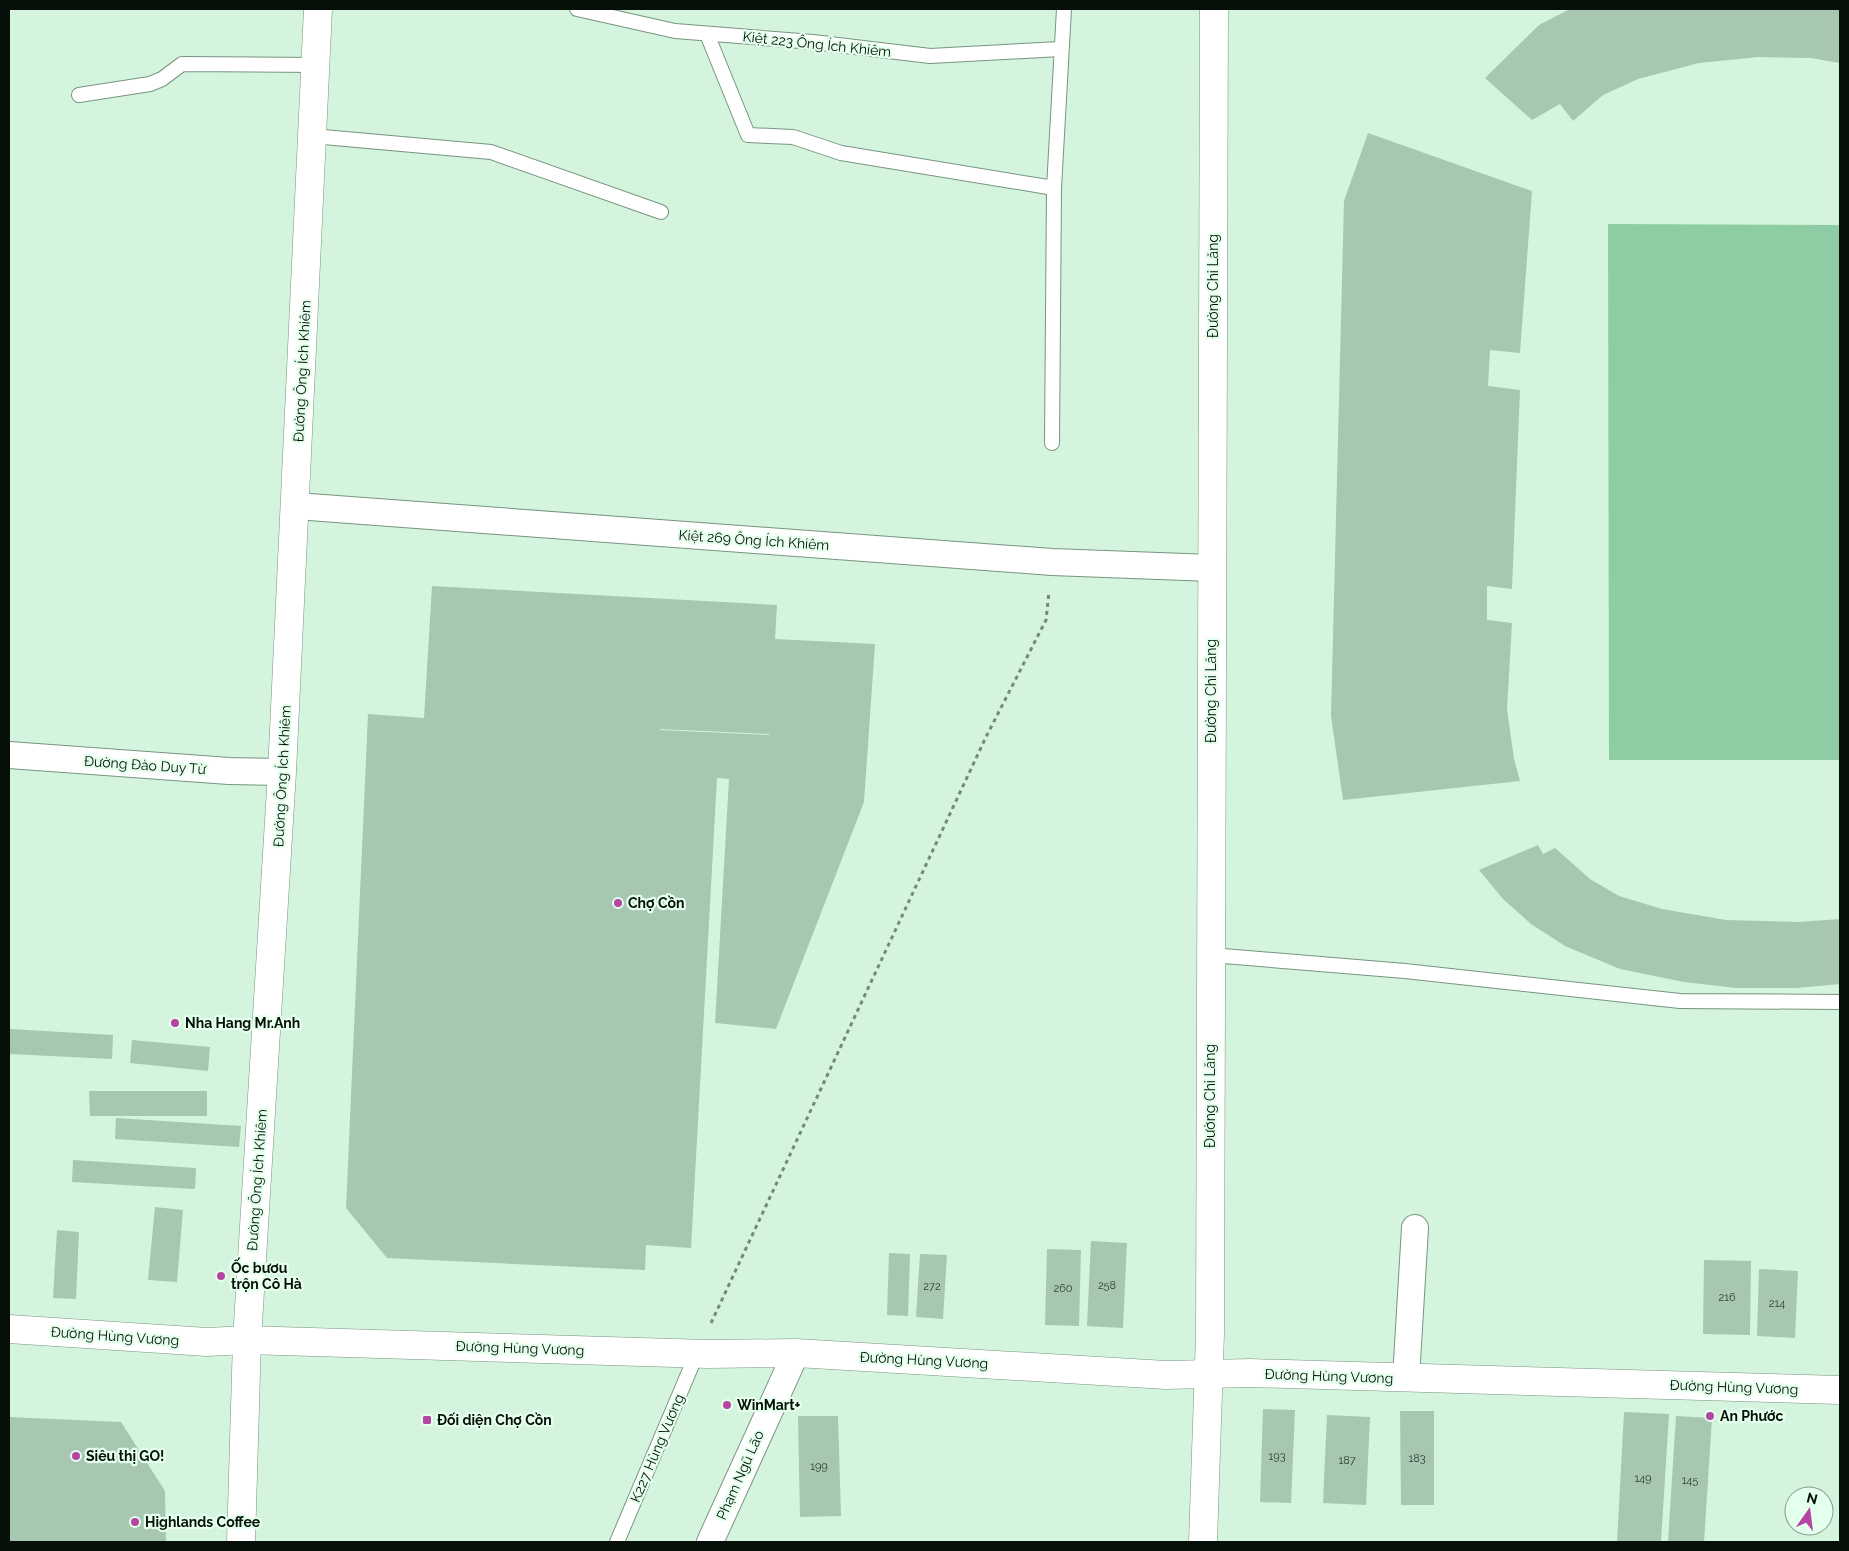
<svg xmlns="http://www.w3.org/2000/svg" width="1849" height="1551" font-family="Raleway,sans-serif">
  <rect width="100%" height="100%" fill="#d4f4dd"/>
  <!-- green -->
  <path fill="#8ecca3" d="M1608,224L1840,225V760H1609Z"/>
  <!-- building -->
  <g fill="#a8c7b1" fill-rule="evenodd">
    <path d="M1570,9H1840V63L1811,58L1758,57L1699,63L1638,79L1603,95L1573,121L1560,104L1532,120L1485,78L1539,25Z"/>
    <path d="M1368,133L1532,191L1520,353L1490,350L1488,386L1520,390L1512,589L1487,586V620L1512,623L1507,709L1514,759L1520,781L1343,800L1331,716L1344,201Z"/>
    <path d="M432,586L777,605L775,639L875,644L864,802L776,1029L715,1023L729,779L717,778L691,1248L646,1245L645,1270L387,1258L346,1208L368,714L424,718ZM660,729L769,734V735L660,730Z"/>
    <path d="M1538,845L1543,854L1555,848L1590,879L1619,896L1662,909L1726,920L1798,922L1840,919V984L1797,988H1736L1684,982L1620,969L1565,946L1531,924L1503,899L1479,870Z"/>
    <path d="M10,1029L113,1035L112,1059L9,1054Z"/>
    <path d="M132,1040L210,1047L208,1071L130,1063Z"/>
    <path d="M89,1091H207V1116H90Z"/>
    <path d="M116,1118L241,1126L239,1147L115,1139Z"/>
    <path d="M73,1160L196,1168L195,1189L72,1182Z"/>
    <path d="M155,1207L183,1210L177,1282L148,1280Z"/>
    <path d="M57,1230L79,1232L76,1299L53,1298Z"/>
    <path d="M1091,1241L1127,1243L1123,1328L1087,1326Z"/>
    <path d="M1047,1249L1081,1250L1079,1326L1045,1325Z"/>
    <path d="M889,1253L910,1254L908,1316L887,1315Z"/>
    <path d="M920,1254L947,1255L943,1319L916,1317Z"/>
    <path d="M1704,1260L1751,1261L1750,1335L1703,1334Z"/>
    <path d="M1759,1269L1798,1271L1795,1338L1757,1336Z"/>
    <path d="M1263,1409L1295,1410L1291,1503L1260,1502Z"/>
    <path d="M1400,1411H1434V1505H1401Z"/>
    <path d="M1624,1412L1669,1414L1661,1542H1617Z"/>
    <path d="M1327,1415L1370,1417L1366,1505L1323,1503Z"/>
    <path d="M798,1416H838L841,1516L800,1517Z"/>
    <path d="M1676,1416L1712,1418L1704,1542H1668Z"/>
    <path d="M9,1417L121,1422L165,1491L166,1542H9Z"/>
  </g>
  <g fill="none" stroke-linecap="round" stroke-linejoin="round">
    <defs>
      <g id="lane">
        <path d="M577,9L675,31L813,42L930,56L1060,49"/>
        <path d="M707,34L748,135L793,137L841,153L1054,188L1064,9"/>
        <path d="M79,95L150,84L162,79L182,64L316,65"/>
        <path d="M312,136L491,152L661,212"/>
        <path d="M1052,443L1054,188"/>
        <path d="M1211,955L1405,971L1680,1001L1840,1002"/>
        <path d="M617,1542L697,1353"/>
      </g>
      <g id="street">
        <path d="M296,506L1052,562L1212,568"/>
        <path d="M9,755L229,771L282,772"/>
        <path d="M1406,1378L1415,1228"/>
        <path d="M710,1542L796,1353"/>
      </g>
      <g id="secondary">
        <path d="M9,1329L207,1342L247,1340L708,1354L796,1353L1166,1375L1250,1373L1840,1390"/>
        <path d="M241,1542L247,1340L282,772L318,9"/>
        <path d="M1203,1542L1210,1333L1214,9"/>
      </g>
    </defs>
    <!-- lane casing -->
    <use href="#lane" stroke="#779580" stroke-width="16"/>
    <!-- street casing -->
    <use href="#street" stroke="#779580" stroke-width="28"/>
    <!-- secondary casing -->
    <use href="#secondary" stroke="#779580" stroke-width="29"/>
    <!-- path -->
    <path stroke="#748a7a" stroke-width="3" stroke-dasharray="4 4" stroke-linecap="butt" d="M711,1323L986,737L1046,620L1049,592"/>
    <!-- lane -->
    <use href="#lane" stroke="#fff" stroke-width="14"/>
    <!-- street -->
    <use href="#street" stroke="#fff" stroke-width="26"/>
    <!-- secondary -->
    <use href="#secondary" stroke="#fff" stroke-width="28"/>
  </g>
  <!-- markers -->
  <g fill="#b545a2" stroke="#e5ffed" stroke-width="2">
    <circle cx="618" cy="903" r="5"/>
    <circle cx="175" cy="1023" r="5"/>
    <circle cx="221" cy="1276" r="5"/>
    <circle cx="727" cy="1405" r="5"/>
    <circle cx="1710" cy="1416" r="5"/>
    <rect x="422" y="1415" width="10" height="10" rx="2.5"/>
    <circle cx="76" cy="1456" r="5"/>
    <circle cx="135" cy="1522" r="5"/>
  </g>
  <g text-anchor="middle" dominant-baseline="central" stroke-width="4.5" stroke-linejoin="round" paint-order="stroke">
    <!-- number labels -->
    <g font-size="11" fill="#2e3e33">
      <text x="1107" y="1285">258</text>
      <text x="932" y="1286">272</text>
      <text x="1063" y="1288">260</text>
      <text x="1727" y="1297">216</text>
      <text x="1777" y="1303">214</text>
      <text x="1277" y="1456">193</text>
      <text x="1417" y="1458">183</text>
      <text x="1347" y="1460">187</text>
      <text x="819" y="1466">199</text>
      <text x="1643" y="1478">149</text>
      <text x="1690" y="1480">145</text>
    </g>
    <!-- street labels -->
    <g font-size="14" fill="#061009" stroke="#e5ffed">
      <text transform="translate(817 44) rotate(6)">Kiệt 223 Ông Ích Khiêm</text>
      <text transform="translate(1213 286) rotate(-90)">Đường Chi Lăng</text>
      <text transform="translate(302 371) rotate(-87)">Đường Ông Ích Khiêm</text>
      <text transform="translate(754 540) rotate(4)">Kiệt 269 Ông Ích Khiêm</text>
      <text transform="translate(1211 691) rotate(-90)">Đường Chi Lăng</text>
      <text transform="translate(145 765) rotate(4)">Đường Đào Duy Từ</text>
      <text transform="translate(282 776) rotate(-87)">Đường Ông Ích Khiêm</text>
      <text transform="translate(1210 1096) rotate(-90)">Đường Chi Lăng</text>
      <text transform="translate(257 1180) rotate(-86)">Đường Ông Ích Khiêm</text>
      <text transform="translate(115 1336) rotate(4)">Đường Hùng Vương</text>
      <text transform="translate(520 1348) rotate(2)">Đường Hùng Vương</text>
      <text transform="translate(924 1360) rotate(3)">Đường Hùng Vương</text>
      <text transform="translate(1329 1376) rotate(2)">Đường Hùng Vương</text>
      <text transform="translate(1734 1387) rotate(2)">Đường Hùng Vương</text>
      <text transform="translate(657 1448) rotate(-67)">K227 Hùng Vương</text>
      <text transform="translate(740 1475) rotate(-66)">Phạm Ngũ Lão</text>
    </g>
    <!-- poi labels -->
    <g font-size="14" font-weight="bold" fill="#061009" stroke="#e5ffed" text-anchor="start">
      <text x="628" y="903">Chợ Cồn</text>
      <text x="185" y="1023">Nha Hang Mr.Anh</text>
      <text x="231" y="1268">Ốc bươu<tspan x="231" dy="16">trộn Cô Hà</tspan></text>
      <text x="737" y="1405">WinMart+</text>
      <text x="1720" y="1416">An Phước</text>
      <text x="437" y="1420">Đối diện Chợ Cồn</text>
      <text x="86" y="1456">Siêu thị GO!</text>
      <text x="145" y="1522">Highlands Coffee</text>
    </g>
  </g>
  <!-- border -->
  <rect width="1849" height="1551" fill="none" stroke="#061009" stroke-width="20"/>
  <!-- north arrow -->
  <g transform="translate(1809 1511) rotate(14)"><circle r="24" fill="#e5ffed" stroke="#8c9f92"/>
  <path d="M0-4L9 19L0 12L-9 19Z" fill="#b545a2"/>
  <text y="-8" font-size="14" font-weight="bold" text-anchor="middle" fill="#061009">N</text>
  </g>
</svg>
